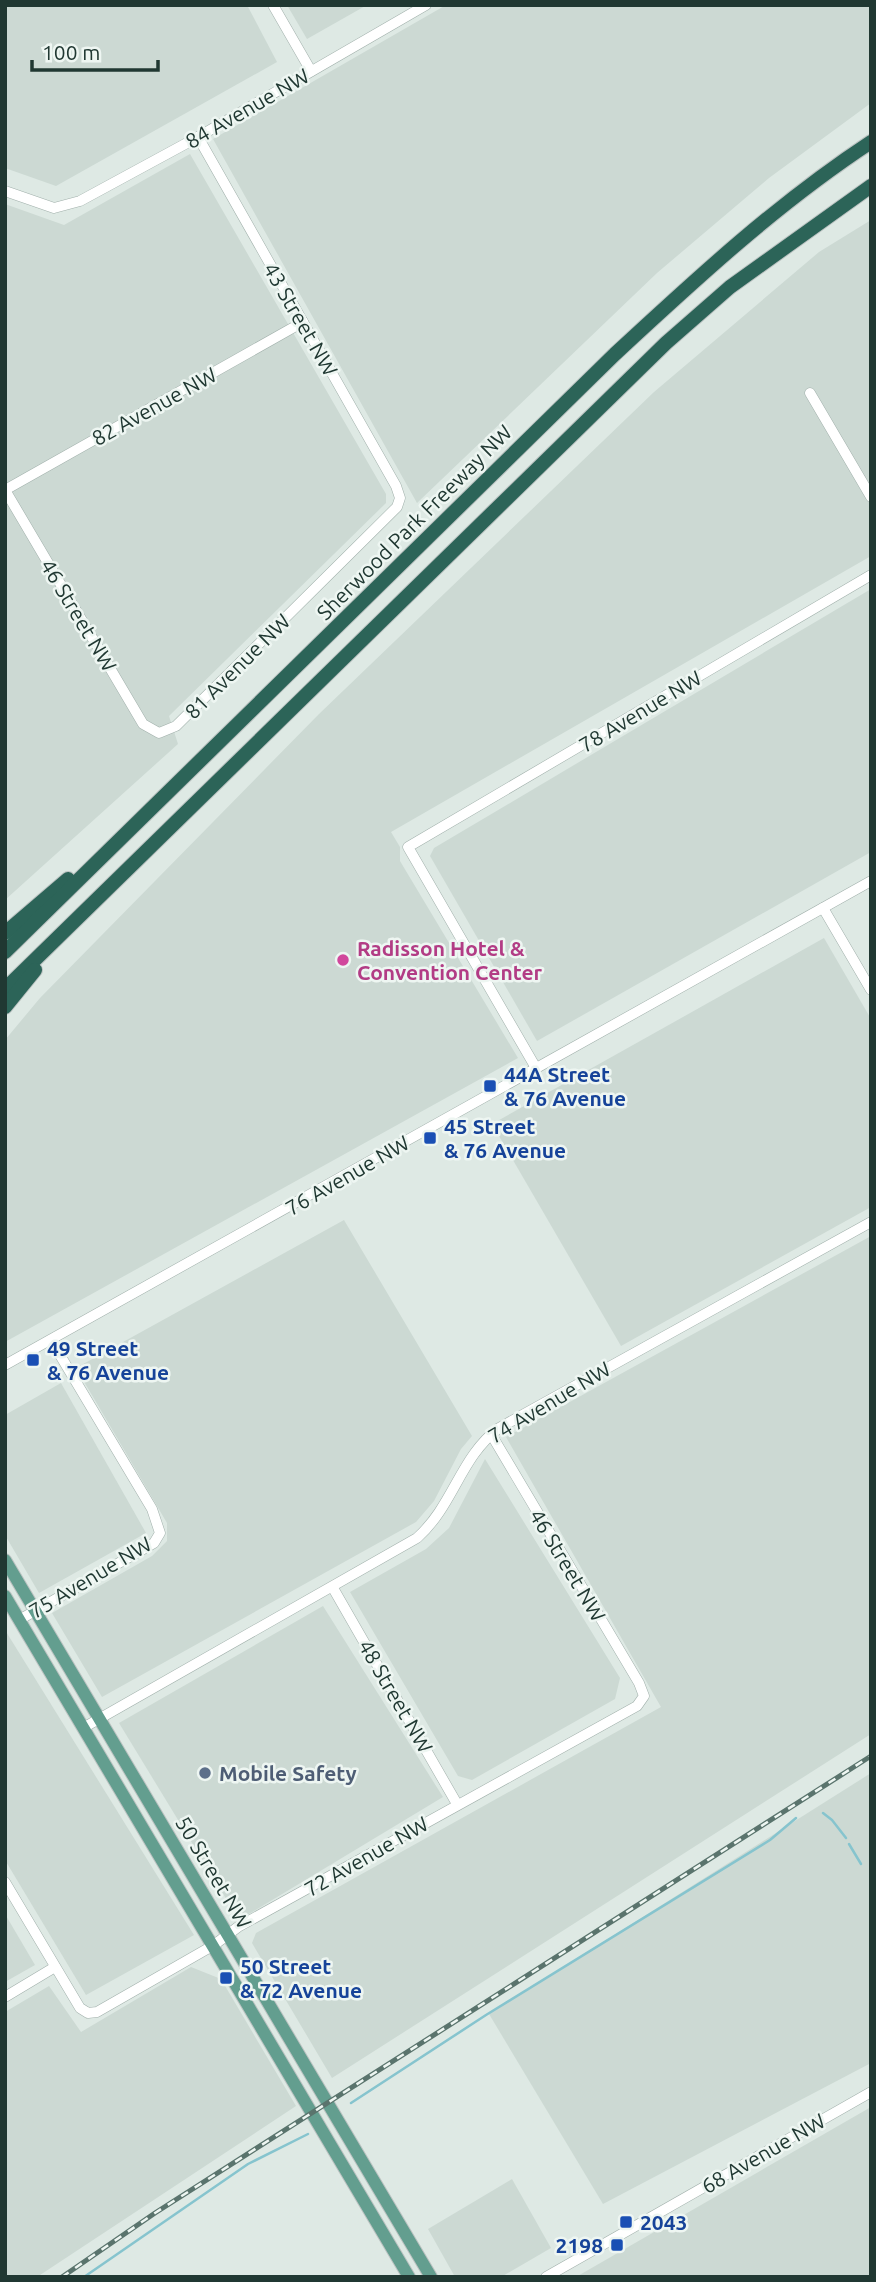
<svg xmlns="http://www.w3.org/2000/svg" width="876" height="2282" font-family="Ubuntu,sans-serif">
  <rect width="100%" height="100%" fill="#dee9e4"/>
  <!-- built -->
  <g fill="#ccd9d3">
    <path d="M5,5H247L277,62L56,186L5,168Z"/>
    <path d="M287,5H367L307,39Z"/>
    <path d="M446,5H871V103L769,178L657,273L417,503L213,139Z"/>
    <path d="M190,154L386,494V503L169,716L178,744L5,900V204L64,225Z"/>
    <path d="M871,220V556L391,832L400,847V861L518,1058L5,1342V1040L40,998L319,714L654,392L819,252Z"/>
    <path d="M871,589V852L537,1041L430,856L434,848Z"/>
    <path d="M824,938L871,1019V1207L621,1346L492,1124Z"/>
    <path d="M344,1220L472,1436L461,1449L434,1501L416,1522L102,1697L52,1613L152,1556L167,1541V1523L76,1368Z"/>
    <path d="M871,1236V1734L332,2078L252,1943L256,1933L661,1707L506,1437Z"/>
    <path d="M61,1383L146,1533L39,1593L5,1535V1415Z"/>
    <path d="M485,1459L620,1678L615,1699L472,1780L458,1776L350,1592L426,1549L449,1528Z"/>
    <path d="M323,1606L443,1797L239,1920L119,1723Z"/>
    <path d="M5,1630L194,1935L86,1995L5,1860Z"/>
    <path d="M871,1773V2063L603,2204L489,2014Z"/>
    <path d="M5,1914L35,1965L5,1982Z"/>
    <path d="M191,1967L221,1979L296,2106L37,2277H5V2012L49,1986L81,2032Z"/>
    <path d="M871,2107V2277H576Z"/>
    <path d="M512,2179L551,2248L501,2277H455L428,2229Z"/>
  </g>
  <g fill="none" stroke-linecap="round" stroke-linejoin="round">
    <!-- stream -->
    <g stroke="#86c4ce" stroke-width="2.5">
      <path d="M823,1813L832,1820L846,1838"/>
      <path d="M849,1844L861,1864"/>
      <path d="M351,2103L486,2015L770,1840L796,1818"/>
      <path d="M84,2277L248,2164L308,2134"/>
    </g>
    <defs>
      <g id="minor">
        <path d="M273,5L311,71"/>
        <path d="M5,191L54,208L80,201L198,137L426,5"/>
        <path d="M810,393L871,497"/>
        <path d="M5,490L143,724L159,733L176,726L397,507L400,498L396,486L198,137"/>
        <path d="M5,490L303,322"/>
        <path d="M823,908L871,990"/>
        <path d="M536,1068L408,847L871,575"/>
        <path d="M5,1365L871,881"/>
        <path d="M333,1588L457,1804"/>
        <path d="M19,1620L154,1543L160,1533L152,1509L51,1340"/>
        <path d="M83,1728L417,1538C454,1505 460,1457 499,1428L871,1222"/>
        <path d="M5,1882L80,2008L88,2013L97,2012L214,1945L238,1927L637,1706L644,1696L639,1683L491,1434"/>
        <path d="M5,1997L55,1967"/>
        <path d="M546,2277L871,2092"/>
      </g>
      <g id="major">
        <path d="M5,1560L431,2277"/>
        <path d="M5,1596L409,2277"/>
      </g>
      <g id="highway">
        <path d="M5,933L68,879"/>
        <path d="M5,952L615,354C697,278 778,203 871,142"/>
        <path d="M5,989L666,343L730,287L871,186"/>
        <path d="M5,1007L35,970"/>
      </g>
    </defs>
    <!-- minor casing -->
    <use href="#minor" stroke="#a1b0ab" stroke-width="11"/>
    <!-- major casing -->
    <use href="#major" stroke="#bcc3c2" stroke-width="14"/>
    <!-- highway casing -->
    <use href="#highway" stroke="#bcc3c2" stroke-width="16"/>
    <!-- minor -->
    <use href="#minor" stroke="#fff" stroke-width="10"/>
    <!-- major -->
    <use href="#major" stroke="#639e8f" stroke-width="12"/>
    <!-- highway -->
    <use href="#highway" stroke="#2c6458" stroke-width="14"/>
    <defs>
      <path id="rail" d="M62,2277L155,2213L871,1756"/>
    </defs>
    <!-- rail casing -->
    <use href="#rail" stroke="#5a746d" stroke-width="5"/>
    <!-- rail -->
    <use href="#rail" stroke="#eef6f2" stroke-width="2.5" stroke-dasharray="8" stroke-linecap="butt"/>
  </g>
  <!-- markers -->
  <circle fill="#d1479c" stroke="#eef6f2" stroke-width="2.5" cx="343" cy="960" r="7"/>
  <g fill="#1a4fb4" stroke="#eef6f2" stroke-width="2.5">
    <rect x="483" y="1079" width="14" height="14" rx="3.5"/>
    <rect x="423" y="1131" width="14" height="14" rx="3.5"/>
    <rect x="26" y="1353" width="14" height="14" rx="3.5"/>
    <rect x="219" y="1971" width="14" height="14" rx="3.5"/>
    <rect x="619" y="2215" width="14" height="14" rx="3.5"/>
    <rect x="610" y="2238" width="14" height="14" rx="3.5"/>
  </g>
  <circle fill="#5c6f8a" stroke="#eef6f2" stroke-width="2.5" cx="205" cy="1773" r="7"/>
  <g text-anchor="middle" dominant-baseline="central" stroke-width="5" stroke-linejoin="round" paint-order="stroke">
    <!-- street labels -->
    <g font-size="21" fill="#203832" stroke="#eef6f2">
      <text transform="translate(247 108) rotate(-30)">84 Avenue NW</text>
      <text transform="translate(301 319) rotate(60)">43 Street NW</text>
      <text transform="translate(154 406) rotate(-29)">82 Avenue NW</text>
      <text transform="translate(414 522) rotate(-45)">Sherwood Park Freeway NW</text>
      <text transform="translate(79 615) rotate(59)">46 Street NW</text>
      <text transform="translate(237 666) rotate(-45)">81 Avenue NW</text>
      <text transform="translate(640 711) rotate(-31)">78 Avenue NW</text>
      <text transform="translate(347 1175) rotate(-30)">76 Avenue NW</text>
      <text transform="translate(549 1402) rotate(-31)">74 Avenue NW</text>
      <text transform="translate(568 1565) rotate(59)">46 Street NW</text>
      <text transform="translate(90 1577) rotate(-31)">75 Avenue NW</text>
      <text transform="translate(396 1696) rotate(60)">48 Street NW</text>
      <text transform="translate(366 1856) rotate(-30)">72 Avenue NW</text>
      <text transform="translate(214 1872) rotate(59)">50 Street NW</text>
      <text transform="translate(763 2153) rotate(-30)">68 Avenue NW</text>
    </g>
    <!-- hotel labels -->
    <g font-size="21" font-weight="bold" fill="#b23c85" stroke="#eef6f2" text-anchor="start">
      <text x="357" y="948">Radisson Hotel &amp;<tspan x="357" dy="24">Convention Center</tspan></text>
    </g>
    <!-- transit labels -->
    <g font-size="21" font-weight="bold" fill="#164399" stroke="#eef6f2" text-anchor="start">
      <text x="504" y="1074">44A Street<tspan x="504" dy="24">&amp; 76 Avenue</tspan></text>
      <text x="444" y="1126">45 Street<tspan x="444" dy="24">&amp; 76 Avenue</tspan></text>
      <text x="47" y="1348">49 Street<tspan x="47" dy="24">&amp; 76 Avenue</tspan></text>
      <text x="240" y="1966">50 Street<tspan x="240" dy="24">&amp; 72 Avenue</tspan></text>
      <text x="640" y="2222">2043</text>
      <text x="603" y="2245" text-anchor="end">2198</text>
    </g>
    <!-- service labels -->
    <g font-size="21" font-weight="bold" fill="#4e5e75" stroke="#eef6f2" text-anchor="start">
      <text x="219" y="1773">Mobile Safety</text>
    </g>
  </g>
  <!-- border -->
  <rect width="876" height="2282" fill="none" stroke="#203832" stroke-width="14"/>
  <!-- scale -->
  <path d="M32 60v10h126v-10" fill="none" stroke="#203832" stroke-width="3.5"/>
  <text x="42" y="60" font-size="21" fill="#203832" stroke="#eef6f2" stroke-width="5" paint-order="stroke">100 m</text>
</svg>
